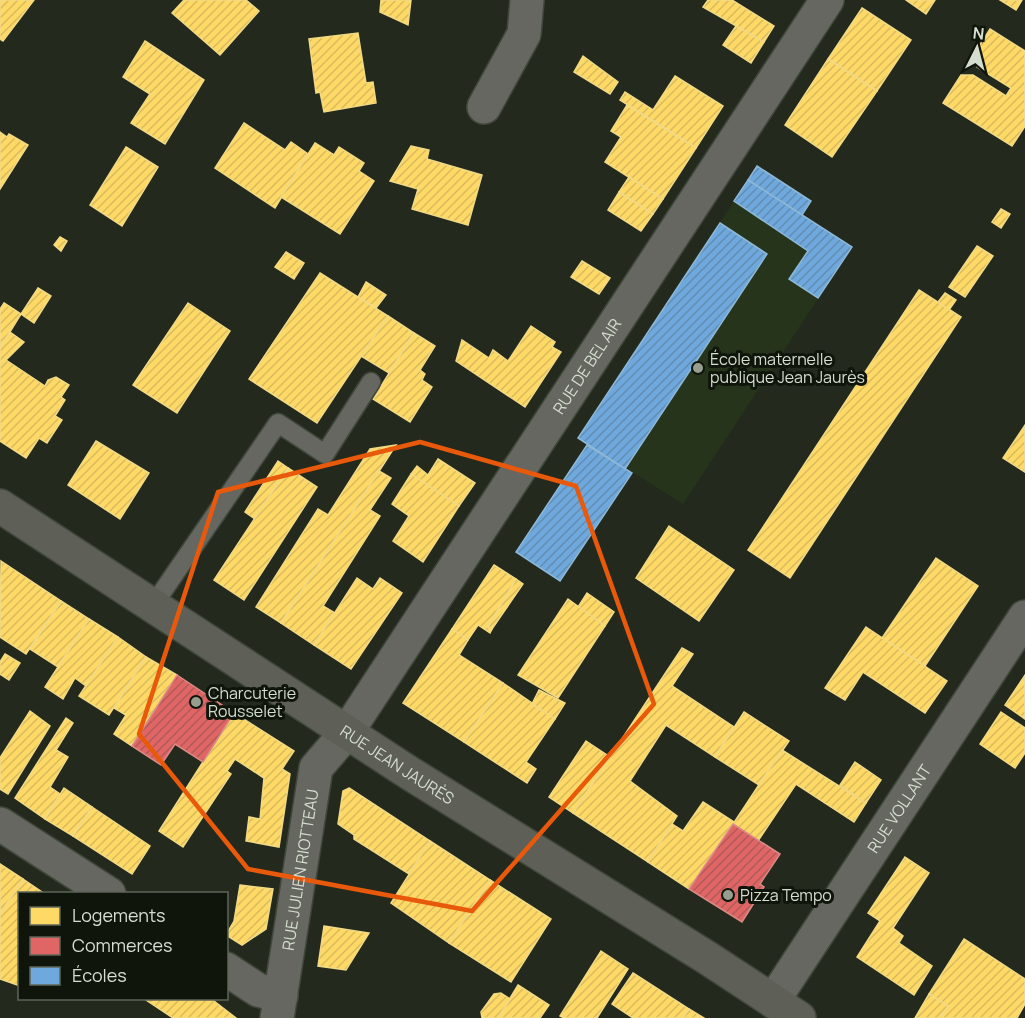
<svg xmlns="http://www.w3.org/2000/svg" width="1025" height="1018" font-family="Manrope,sans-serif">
  <defs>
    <pattern id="homes-hatch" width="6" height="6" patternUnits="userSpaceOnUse" patternTransform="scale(1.5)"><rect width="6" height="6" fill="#ffd966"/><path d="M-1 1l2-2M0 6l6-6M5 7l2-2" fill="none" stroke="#d9bb5e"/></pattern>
    <pattern id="shops-hatch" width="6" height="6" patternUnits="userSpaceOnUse" patternTransform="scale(1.5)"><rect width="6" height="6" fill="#e06666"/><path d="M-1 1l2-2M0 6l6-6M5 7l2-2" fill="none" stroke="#b05b5a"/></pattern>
    <pattern id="schools-hatch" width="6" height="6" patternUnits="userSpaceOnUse" patternTransform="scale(1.5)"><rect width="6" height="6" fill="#6fa8dc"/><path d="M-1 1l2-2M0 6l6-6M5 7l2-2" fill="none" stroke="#638eb4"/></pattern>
  </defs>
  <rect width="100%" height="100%" fill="#232a1d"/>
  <!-- built -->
  <path fill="#25341a" d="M748,180L852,247L683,504L578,438Z"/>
  <!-- homes -->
  <g fill="url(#homes-hatch)" stroke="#f2da85" stroke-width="1.5">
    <path d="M0,0H34L3,41L0,39Z"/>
    <path d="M184,0H246L259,11L220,55L172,13Z"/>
    <path d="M381,0H411L408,25L380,12Z"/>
    <path d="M708,0H732L774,26L764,42L703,7Z"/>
    <path d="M906,0H935L926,14Z"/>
    <path d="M1000,0H1022L1016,10Z"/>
    <path d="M862,8L911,40L877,91L828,59Z"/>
    <path d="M736,26L764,42L751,63L723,45Z"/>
    <path d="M990,29L1025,51V126L1012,146L943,103L961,75H973L1006,96L1011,88L977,67L976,59L972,57Z"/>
    <path d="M358,33L366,83L373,82L376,103L324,112L320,92L316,93L309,39Z"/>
    <path d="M145,41L204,80L165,144L131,123L150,94L123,77Z"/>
    <path d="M583,56L618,82L610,94L574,72Z"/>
    <path d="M828,59L877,91L832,157L785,125Z"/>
    <path d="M675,76L723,106L696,148L620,100L625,92L653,110Z"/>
    <path d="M627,105L696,148L663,199L605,162L621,137L611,131Z"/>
    <path d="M244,123L285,150L291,142L308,154L275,208L215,168Z"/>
    <path d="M0,132L7,137L9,134L28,145L0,189Z"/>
    <path d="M315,143L334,155L339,147L364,163L359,171L374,181L340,234L281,197Z"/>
    <path d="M411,146L429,150L427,159L482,175L468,225L412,209L418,189L390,181Z"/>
    <path d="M126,147L158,167L122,226L90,205Z"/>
    <path d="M629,177L663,199L653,214L619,192Z"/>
    <path d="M619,192L653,214L641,231L608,210Z"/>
    <path d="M1001,209L1010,214L1001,228L992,222Z"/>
    <path d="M60,237L67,241L61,251L54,245Z"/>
    <path d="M977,246L993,256L965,297L949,287Z"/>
    <path d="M286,252L304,263L294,279L275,267Z"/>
    <path d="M582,261L610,278L599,294L571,277Z"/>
    <path d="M320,273L388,316L317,423L249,379Z"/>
    <path d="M366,282L386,295L376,308L358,297Z"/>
    <path d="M38,288L51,296L34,323L21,314Z"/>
    <path d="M919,290L961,317L790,578L748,550Z"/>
    <path d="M945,293L956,300L949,310L938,302Z"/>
    <path d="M4,303L21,314L0,348V309Z"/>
    <path d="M188,303L230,331L177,413L133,385Z"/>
    <path d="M388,316L414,333L389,373L361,356Z"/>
    <path d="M531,326L555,342L552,347L561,352L525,407L456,361L462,340L489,358L493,350L508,361Z"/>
    <path d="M10,332L24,342L6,360L45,386L48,380L56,377L69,385L61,397L65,400L55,416L62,420L47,443L39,438L26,458L0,441V348Z"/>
    <path d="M414,333L435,346L420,370L425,374L422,380L432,387L410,422L373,399Z"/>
    <path d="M1025,425V472L1003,458Z"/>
    <path d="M96,441L149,473L120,519L68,485Z"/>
    <path d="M396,445L281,623L256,607L318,509L328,515L370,449Z"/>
    <path d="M438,459L475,483L459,506L411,474L417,466L428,475Z"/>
    <path d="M278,461L288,468L255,519L245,512Z"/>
    <path d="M288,468L317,487L244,600L214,580Z"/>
    <path d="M379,471L391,478L370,510L380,516L323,606L335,613L314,645L281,623Z"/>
    <path d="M411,474L459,506L423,562L393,541L409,516L392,504Z"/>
    <path d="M669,526L734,570L699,621L636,578Z"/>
    <path d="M936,558L978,586L925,666L882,638Z"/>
    <path d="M1,561L61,601L26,654L0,637Z"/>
    <path d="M494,565L516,579L488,627L492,629L490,633L478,625L468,640L452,629Z"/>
    <path d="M357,578L373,589L380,578L402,593L351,669L314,645Z"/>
    <path d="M516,579L523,584L492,629L488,627Z"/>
    <path d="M587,593L614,612L605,626L578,607Z"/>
    <path d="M568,599L605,626L558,698L518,675Z"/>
    <path d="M61,601L89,619L58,667L30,649Z"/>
    <path d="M89,619L118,637L86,686L75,678L63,699L45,687Z"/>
    <path d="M866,627L947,681L925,713L863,672L845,700L825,688Z"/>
    <path d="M452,629L468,640L459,655L503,683L464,742L403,703Z"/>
    <path d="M118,637L146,657L109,715L79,696Z"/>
    <path d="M682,648L693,654L672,686L734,727L715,757L666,725L630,781L677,816L648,862L573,813Z"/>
    <path d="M5,654L20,663L9,680L0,674V662Z"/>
    <path d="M146,657L177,675L132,746L114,734L126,715L114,708Z"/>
    <path d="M1025,675V719L1005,705Z"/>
    <path d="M503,683L555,719L526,762L536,769L527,783L464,742Z"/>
    <path d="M539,690L565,703L555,719L532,704Z"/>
    <path d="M30,711L50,726L8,794L0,789V758Z"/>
    <path d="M744,712L789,741L759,785L715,757Z"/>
    <path d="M1001,712L1025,728V753L1015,768L980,744Z"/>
    <path d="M234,713L294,751L282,769L290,774L279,847L246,841L249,817L260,819L264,778L235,759L227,771L231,774L183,847L159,831Z"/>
    <path d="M66,718L73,723L56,750L68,757L50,787L60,794L45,819L15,798Z"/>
    <path d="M586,741L610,757L573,813L549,797Z"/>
    <path d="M782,750L866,803L854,822L796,784L758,841L733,824Z"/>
    <path d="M855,762L881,780L866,803L840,785Z"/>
    <path d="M64,788L92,807L73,836L45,819Z"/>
    <path d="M349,788L430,841L409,874L354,839V835L338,824L343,791Z"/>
    <path d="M703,802L734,822L689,889L648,862L672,824L683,831Z"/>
    <path d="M92,807L150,846L132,874L73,836Z"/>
    <path d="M430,841L490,880L449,943L391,903Z"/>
    <path d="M905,857L929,873L893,928L903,936L899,943L932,966L914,995L857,957L880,921L868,913Z"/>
    <path d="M0,864L23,879L0,914Z"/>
    <path d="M23,879L45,894H20V986L0,979V914Z"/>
    <path d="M490,880L551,919L511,982L449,943Z"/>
    <path d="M240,885L273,889L266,929L242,945L226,935L234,921Z"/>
    <path d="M324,926L369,933L346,970L318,966Z"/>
    <path d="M964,939L1025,979V1004L1017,1018H940L948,1006L929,994Z"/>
    <path d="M601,951L628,969L597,1018H564L560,1016Z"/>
    <path d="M633,973L689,1009L683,1018H633L612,1004Z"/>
    <path d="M518,985L549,1005L540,1018H498Z"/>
    <path d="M501,993L510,999L498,1018H482L481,1012L494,994Z"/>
    <path d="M929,994L948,1006L940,1018H915Z"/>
    <path d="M143,998H210L236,1018H173Z"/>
    <path d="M689,1009L704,1018H683Z"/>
  </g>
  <!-- shops -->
  <g fill="url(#shops-hatch)" stroke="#dc8a85" stroke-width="1.5">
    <path d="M177,675L234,713L203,762L175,744L161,765L132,746Z"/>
    <path d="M733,824L780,854L760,884L764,887L742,922L689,889Z"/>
  </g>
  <!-- schools -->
  <g fill="url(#schools-hatch)" stroke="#8db8d8" stroke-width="1.5">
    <path d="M757,166L811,201L802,215L748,180Z"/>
    <path d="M748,180L852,247L818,298L789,279L808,251L734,201Z"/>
    <path d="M720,223L767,254L625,469L578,438Z"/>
    <path d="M587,445L632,473L560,581L516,552Z"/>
  </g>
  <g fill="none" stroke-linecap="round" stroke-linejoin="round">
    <defs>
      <path id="lane" d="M154,604L278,423L325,454L371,382"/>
      <g id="street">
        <path d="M484,107L524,34L527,0"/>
        <path d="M0,824L109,894"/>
        <path d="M226,969L258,990L281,996"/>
        <path id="s1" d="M773,1001L1025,617"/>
        <path id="s2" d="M277,1018L316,768L347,732L827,0"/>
      </g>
      <g id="secondary">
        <path id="s3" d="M0,506L411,774L706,957L799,1018"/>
      </g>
    </defs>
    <!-- lane casing -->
    <use href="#lane" stroke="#3f463a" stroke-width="21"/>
    <!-- street casing -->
    <use href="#street" stroke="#3f463a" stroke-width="36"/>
    <!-- secondary casing -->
    <use href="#secondary" stroke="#3f463a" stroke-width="36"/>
    <!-- lane -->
    <use href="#lane" stroke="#666761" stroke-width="18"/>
    <!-- street -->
    <use href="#street" stroke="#666761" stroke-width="33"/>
    <!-- secondary -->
    <use href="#secondary" stroke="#5e6058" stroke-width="33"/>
  </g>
  <!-- marked area -->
  <path fill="none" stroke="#e8590c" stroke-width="4.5" stroke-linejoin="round" d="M420,442L576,486L654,704L472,911L248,869L139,734L218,492Z"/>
  <!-- markers -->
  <g fill="#969e90" stroke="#0f150b" stroke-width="2">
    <circle cx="698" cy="368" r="6"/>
    <circle cx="196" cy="702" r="6"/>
    <circle cx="728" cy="895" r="6"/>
  </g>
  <g text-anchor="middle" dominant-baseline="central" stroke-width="6" stroke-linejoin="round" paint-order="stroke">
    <!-- poi labels -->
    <g font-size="16" fill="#d4ddce" stroke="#0f150b" text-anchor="start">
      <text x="710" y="359">École maternelle<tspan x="710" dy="18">publique Jean Jaurès</tspan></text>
      <text x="208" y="693">Charcuterie<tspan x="208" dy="18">Rousselet</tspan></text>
      <text x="740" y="895">Pizza Tempo</text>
    </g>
    <!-- street labels -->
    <g font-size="16" fill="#d4ddce" stroke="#0f150b">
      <text stroke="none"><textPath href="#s2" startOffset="738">RUE DE BEL AIR</textPath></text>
      <text stroke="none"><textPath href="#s3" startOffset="474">RUE JEAN JAURÈS</textPath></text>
      <text stroke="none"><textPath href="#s1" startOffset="230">RUE VOLLANT</textPath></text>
      <text stroke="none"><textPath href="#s2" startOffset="150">RUE JULIEN RIOTTEAU</textPath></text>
    </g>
  </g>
  <!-- legend -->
  <rect x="18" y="892" width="210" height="108" fill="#0f150b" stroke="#5e6559" stroke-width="1.5"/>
  <rect x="30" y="907" width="30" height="18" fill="#ffd966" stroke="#5e6559" stroke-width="1.5"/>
  <text x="72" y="922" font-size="18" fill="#d4ddce">Logements</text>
  <rect x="30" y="937" width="30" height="18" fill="#e06666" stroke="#5e6559" stroke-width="1.5"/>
  <text x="72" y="952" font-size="18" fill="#d4ddce">Commerces</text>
  <rect x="30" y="967" width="30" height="18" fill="#6fa8dc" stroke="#5e6559" stroke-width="1.5"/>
  <text x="72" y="982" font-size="18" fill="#d4ddce">Écoles</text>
  <!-- north arrow -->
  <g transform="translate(977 48) rotate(6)" stroke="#0f150b" stroke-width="4.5" paint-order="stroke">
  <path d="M0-4.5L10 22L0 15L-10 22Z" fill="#d4ddce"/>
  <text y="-9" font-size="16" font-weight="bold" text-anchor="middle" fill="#d4ddce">N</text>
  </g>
</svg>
